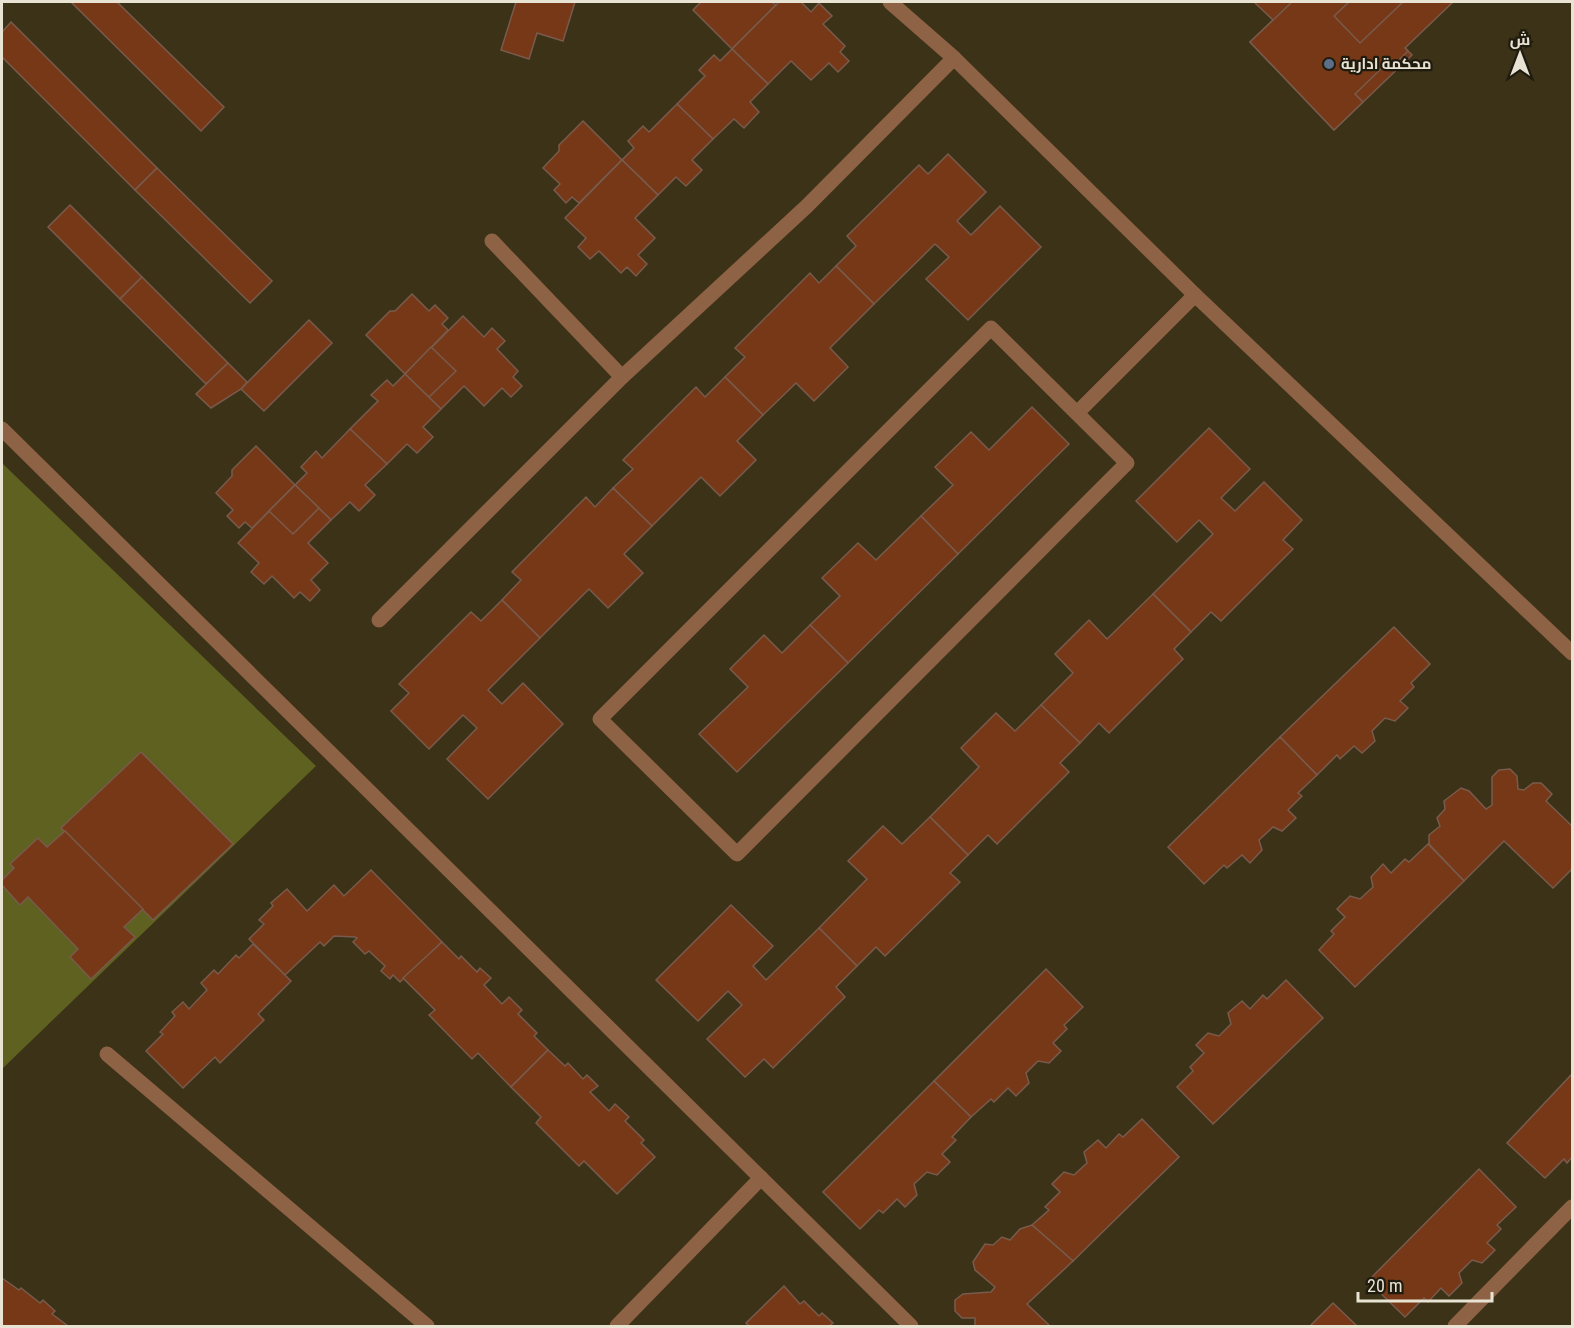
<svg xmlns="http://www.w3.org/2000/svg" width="1574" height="1328" font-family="'Roboto Condensed',Cairo,sans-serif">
  <rect width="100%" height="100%" fill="#3c3217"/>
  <!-- green -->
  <path fill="#5e6120" d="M2,463L316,766L2,1069Z"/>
  <!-- building -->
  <g fill="#763816" stroke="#785b4d" stroke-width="1.5">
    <path d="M71,2H117L224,107L201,131Z"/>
    <path d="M516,2H575L563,41L537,33L529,59L501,50Z"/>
    <path d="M701,2H772L776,5L732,49L693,10Z"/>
    <path d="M779,2H801L811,12L819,3L832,16L823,24L845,46L840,52L849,61L838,72L829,63L811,80L791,61L768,84L732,49Z"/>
    <path d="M1254,2H1360L1412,55L1334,130L1250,42L1273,20Z"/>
    <path d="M1292,2H1453L1405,48L1408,51L1392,67L1388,62L1355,94L1363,102L1334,130L1250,42Z"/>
    <path d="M1349,2H1403L1360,43L1334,16Z"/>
    <path d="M11,22L157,168L135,190L2,57V32Z"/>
    <path d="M732,49L768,84L750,102L759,112L744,128L734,119L713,139L677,104L705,76L699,70L714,55L720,61Z"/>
    <path d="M677,104L713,139L692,160L702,170L686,186L676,177L658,195L622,160L634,148L628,141L643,126L649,132Z"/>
    <path d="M583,121L622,160L579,203L572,197L566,203L554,190L560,184L543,168L559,151V145Z"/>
    <path d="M948,154L986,192L957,221L971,235L1000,206L1041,247L968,320L926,279L949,257L935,244L874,304L836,266L856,246L847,236L919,165L928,174Z"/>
    <path d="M622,160L646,183L620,209L596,186Z"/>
    <path d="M622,160L658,195L635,218L655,238L638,255L647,264L636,276L627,267L621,273L599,251L590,259L578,247L586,238L565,218Z"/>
    <path d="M157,168L272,281L250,303L135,190Z"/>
    <path d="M70,205L142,277L120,299L48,227Z"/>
    <path d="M836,266L874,304L830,348L848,367L814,401L796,383L763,415L725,377L745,357L735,348L810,273L819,283Z"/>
    <path d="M142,277L228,363L206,384L120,299Z"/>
    <path d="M412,294L429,311L435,305L448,318L442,324L448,330L405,374L366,335L390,311H395Z"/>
    <path d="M463,316L484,337L492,328L505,341L497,349L518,371L513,377L522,386L511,397L502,388L484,406L464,386L441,409L405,374Z"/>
    <path d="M309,320L332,343L264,411L241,389Z"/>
    <path d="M431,347L456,371L429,397L405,374Z"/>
    <path d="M228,363L247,382L241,389L211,408L196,394Z"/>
    <path d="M405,374L441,409L423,427L433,437L417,453L407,444L387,464L350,429L378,401L371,395L387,380L393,386Z"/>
    <path d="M725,377L763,415L737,441L756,460L720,496L701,477L652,526L613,488L633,469L623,460L696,387L705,397Z"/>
    <path d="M1032,407L1069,444L958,554L921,516L953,485L935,467L971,432L989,450Z"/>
    <path d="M1209,428L1250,469L1221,498L1235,511L1264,482L1302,520L1283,540L1293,549L1221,621L1211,612L1191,632L1153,594L1213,534L1199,520L1177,542L1136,501Z"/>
    <path d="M350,429L387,464L365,485L375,495L359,511L350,502L331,520L295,485L307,473L301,467L316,451L322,458Z"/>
    <path d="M256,446L295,485L252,528L245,522L239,528L227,516L233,510L216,493L232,476V470Z"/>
    <path d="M295,485L331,520L308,543L328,563L311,580L320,590L310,601L300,592L294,598L272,576L264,584L251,572L259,563L238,543Z"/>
    <path d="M295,485L319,508L293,534L269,511Z"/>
    <path d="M613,488L652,526L624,554L643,573L608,608L589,589L540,638L502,600L521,580L512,572L586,497L595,507Z"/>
    <path d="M921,516L958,554L848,663L810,625L840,596L822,578L858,543L876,560Z"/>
    <path d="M1153,594L1191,632L1174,649L1183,659L1109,733L1099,723L1080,743L1041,705L1073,673L1055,654L1089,620L1107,639Z"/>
    <path d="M502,600L540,638L488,690L502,704L523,683L563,724L488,799L447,759L477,728L463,715L429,749L391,711L409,693L399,684L471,612L481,621Z"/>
    <path d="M810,625L848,663L737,772L699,734L748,687L730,669L764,635L782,653Z"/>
    <path d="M1394,627L1430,664L1411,683L1414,687L1400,701L1408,708L1395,721L1385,718L1372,731L1375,741L1362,753L1354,746L1340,759L1337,755L1317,775L1280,737Z"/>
    <path d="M1041,705L1080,743L1060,763L1069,772L997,844L988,835L968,855L930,817L979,767L961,748L996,713L1015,731Z"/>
    <path d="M1280,737L1317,775L1298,793L1302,796L1288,810L1296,818L1282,831L1273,827L1259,840L1262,850L1250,863L1242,855L1227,868L1224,865L1204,884L1168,847Z"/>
    <path d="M141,752L233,844L153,920L61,828Z"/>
    <path d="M1510,769L1517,776L1518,789L1524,790L1533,783H1541L1552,794L1546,801L1572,826V869L1553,888L1504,841L1464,881L1429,844V835L1440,826L1437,818L1445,809L1444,801L1461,788L1469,791L1486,809L1492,805V777L1499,770Z"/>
    <path d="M930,817L968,855L950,873L960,882L885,956L876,947L857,966L819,928L867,879L848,861L883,826L902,844Z"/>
    <path d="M65,831L143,909L124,927L135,937L91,979L70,957L78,949L28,897L20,905L2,885V880L14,868L10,864L38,838L47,847Z"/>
    <path d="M1428,844L1464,881L1355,987L1319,950L1334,934L1331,931L1345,917L1337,909L1350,896L1360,899L1373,887L1371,877L1383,864L1391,873L1405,859L1409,862Z"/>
    <path d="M371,870L442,942L400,982L393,975L390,979L381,971L385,966L369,951L365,954L353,942L357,938L355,937L334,936L324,946L320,942L285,975L249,939L264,924L259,920L273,906L271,903L287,889L307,911L334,885L344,896Z"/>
    <path d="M731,905L773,946L753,966L766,980L819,928L857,966L836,987L845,997L773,1068L764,1059L745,1077L707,1039L742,1005L728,991L698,1021L656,980Z"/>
    <path d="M442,942L459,959L461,956L477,972L480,968L491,978L484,985L502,1004L509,997L522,1010L518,1014L537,1033L534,1036L548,1050L511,1087L478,1053L472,1059L429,1015L435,1010L403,978Z"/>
    <path d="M253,944L291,981L258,1014L264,1020L220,1063L215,1057L183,1088L146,1051L163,1034L160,1032L175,1016L172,1012L183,1002L189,1009L207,990L201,983L214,970L218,974L236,955L239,958Z"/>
    <path d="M1046,969L1083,1007L1064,1025L1067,1029L1053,1043L1061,1051L1049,1063L1038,1061L1026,1073L1029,1083L1016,1096L1008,1088L994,1102L991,1099L971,1117L934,1081Z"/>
    <path d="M1286,980L1323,1018L1213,1124L1177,1087L1193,1071L1190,1067L1204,1053L1196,1045L1208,1033L1219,1036L1231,1024L1228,1013L1242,1001L1250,1009L1263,995L1267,999Z"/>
    <path d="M548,1050L565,1066L568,1063L583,1079L587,1075L598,1086L590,1092L609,1111L615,1104L629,1117L625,1121L644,1140L641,1143L655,1157L617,1194L584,1161L579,1166L536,1123L541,1117L511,1087Z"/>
    <path d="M1572,1074V1157L1567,1163L1564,1159L1545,1178L1507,1143Z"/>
    <path d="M934,1081L971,1117L952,1137L956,1140L942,1154L950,1162L937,1175L927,1172L914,1184L917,1195L905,1207L897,1199L883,1213L879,1210L860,1229L823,1192Z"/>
    <path d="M1142,1119L1179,1157L1073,1261L1032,1225L1049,1210L1045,1207L1060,1192L1052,1184L1064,1172L1074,1175L1087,1163L1084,1152L1098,1140L1106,1148L1119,1134L1123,1137Z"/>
    <path d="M1479,1169L1516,1207L1497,1225L1501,1229L1487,1243L1495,1250L1482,1263L1472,1260L1459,1273L1462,1283L1449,1296L1441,1288L1428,1302L1424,1298L1405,1317L1368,1281Z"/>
    <path d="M1032,1225L1073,1261L1027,1304L1050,1326H975V1318H962L955,1311V1300L963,1294L991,1292L995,1287L975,1270L973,1262L985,1244L993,1245L1002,1237L1010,1240L1020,1229Z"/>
    <path d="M2,1278L19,1290L21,1288L40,1303L43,1300L55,1311L52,1314L68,1326H2Z"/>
    <path d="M784,1286L800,1304L804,1301L819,1316L822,1313L833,1323L829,1326H749L746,1323Z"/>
    <path d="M1333,1303L1357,1326H1310Z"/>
  </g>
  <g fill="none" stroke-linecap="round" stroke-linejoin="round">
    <!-- minor -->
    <g stroke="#8e6245" stroke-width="15">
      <path d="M890,2L954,58L1195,295L1572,653"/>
      <path d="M492,241L622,377"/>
      <path d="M991,328L1127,463L737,854L600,719Z"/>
      <path d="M1077,413L1195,295"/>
      <path d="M2,429L911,1326"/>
      <path d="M379,620L622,377L807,206L954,58"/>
      <path d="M107,1054L427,1326"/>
      <path d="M617,1326L761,1178"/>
      <path d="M1455,1326L1572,1207"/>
    </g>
  </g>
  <!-- markers -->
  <circle fill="#5c6f8a" stroke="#1f1b0f" stroke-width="2" cx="1329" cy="64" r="6"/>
  <g text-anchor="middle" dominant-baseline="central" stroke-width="4.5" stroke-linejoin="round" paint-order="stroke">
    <!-- poi labels -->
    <g font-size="15" font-weight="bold" fill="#e8e3d2" stroke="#1f1b0f" text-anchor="start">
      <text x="1341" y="64">محكمة ادارية</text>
    </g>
  </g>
  <!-- border -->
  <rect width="1574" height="1328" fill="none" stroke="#e8e3d2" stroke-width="6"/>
  <!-- north arrow -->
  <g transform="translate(1520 54)" stroke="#1f1b0f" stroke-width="4.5" paint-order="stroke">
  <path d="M0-4.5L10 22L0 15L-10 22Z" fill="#e8e3d2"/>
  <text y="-9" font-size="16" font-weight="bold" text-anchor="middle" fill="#e8e3d2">ش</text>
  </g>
  <!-- scale -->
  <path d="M1358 1292v9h134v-9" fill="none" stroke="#e8e3d2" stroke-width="3"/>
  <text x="1367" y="1292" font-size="18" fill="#e8e3d2" stroke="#1f1b0f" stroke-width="4.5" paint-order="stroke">20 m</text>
</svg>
